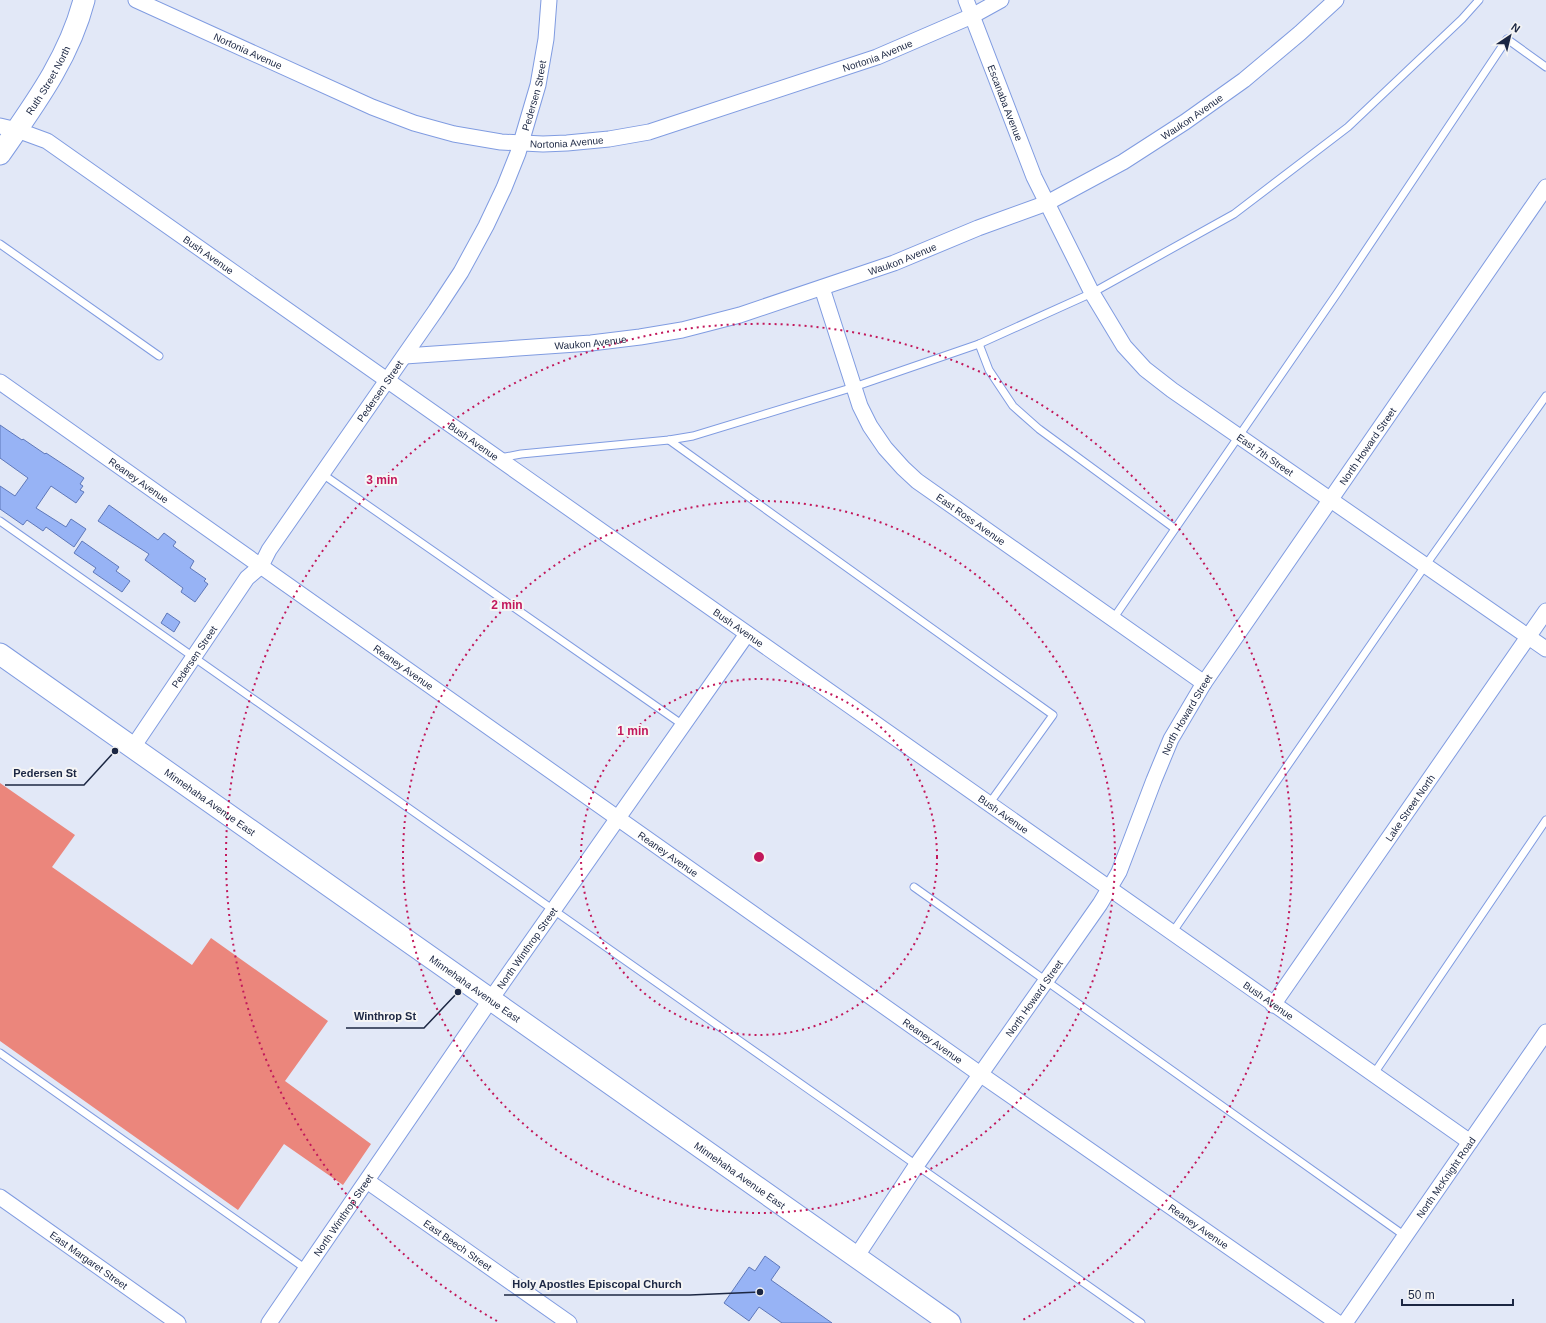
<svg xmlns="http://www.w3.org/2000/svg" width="1546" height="1323" font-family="Helvetica,sans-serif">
  <rect width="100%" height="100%" fill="#e2e8f7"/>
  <!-- forest -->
  <path fill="#eb867c" d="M0,783L75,835L52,867L192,965L211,938L328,1021L285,1081L371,1144L343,1185L284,1144L238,1210L0,1041Z"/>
  <!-- building -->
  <g fill="#97b3f5" stroke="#5e78ba">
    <path d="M0,425L22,440L23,439L45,454L46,453L84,478L80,484L83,486L80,490L84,492L76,503L51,486L36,508L66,527L71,519L86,529L74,547L46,527L43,531L27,520L23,525L0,509V486L15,496L28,478L0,458Z"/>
    <path d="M109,505L158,540L164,533L176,542L173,546L194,561L190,568L206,579L204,581L208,584L195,602L181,592L183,588L145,560L149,554L98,521Z"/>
    <path d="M82,541L119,567L116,571L130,581L122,592L93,572L96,568L74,553Z"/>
    <path d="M167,613L180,622L174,632L161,623Z"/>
    <path d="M765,1256L780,1267L771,1280L832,1323H782L759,1307L749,1321L724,1303L749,1267L755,1271Z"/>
  </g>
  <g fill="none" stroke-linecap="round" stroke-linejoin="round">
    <defs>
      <g id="lane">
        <path d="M0,244L159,356"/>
        <path d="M979,344L989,370L1013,406L1039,429L1174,528"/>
        <path d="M669,440L1053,715L989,804"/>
        <path d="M500,458L521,454L669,440L693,436L854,387L979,344L1092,293L1234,214L1348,127L1462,19L1479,0"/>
        <path d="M321,473L683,725"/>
        <path d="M0,521L1141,1323"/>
        <path d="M1113,619L1338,292L1507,39L1546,67"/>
        <path d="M914,887L1405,1236"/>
        <path d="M1172,933L1425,566L1546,396"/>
        <path d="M0,1053L306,1269"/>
        <path d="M1373,1075L1546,820"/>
      </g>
      <g id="street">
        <path id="s1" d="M136,0L372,107L414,123L454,134L501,142L543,144L567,143L609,139L649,132L877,57L972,16L1001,0"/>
        <path id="s2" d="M966,0L1034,177L1092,293L1124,346L1145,369L1172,390L1546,649"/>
        <path id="s3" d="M0,126L17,130L47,141L1470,1142"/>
        <path id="s4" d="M822,288L860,406L870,426L885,448L903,468L917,481L1204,683"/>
        <path id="s5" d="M405,356L591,343L640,337L682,330L740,315L894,263L978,228L1047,203L1123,162L1185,122L1244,80L1300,33L1336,0"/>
        <path id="s6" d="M0,382L980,1074L1338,1323"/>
        <path id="s7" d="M133,747L247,578L261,566L269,550L436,310L461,272L486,226L504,188L518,153L538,85L546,39L549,0"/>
        <path id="s8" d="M1273,1005L1546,611"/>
        <path id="s9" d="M367,1181L569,1323"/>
        <path id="s10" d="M0,1197L178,1323"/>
        <path id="s11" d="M856,1257L916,1166L1100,904L1119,872L1154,780L1171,739L1204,683L1546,187"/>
        <path id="s12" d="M269,1323L491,999L747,634"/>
        <path id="s13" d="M1345,1323L1546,1032"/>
      </g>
      <g id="secondary">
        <path id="s14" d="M0,154C34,105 69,58 84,0"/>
        <path id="s15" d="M0,654L950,1323"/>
      </g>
    </defs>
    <!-- lane casing -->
    <use href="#lane" stroke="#809ce1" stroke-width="9"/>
    <!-- street casing -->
    <use href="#street" stroke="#809ce1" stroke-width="17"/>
    <!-- secondary casing -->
    <use href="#secondary" stroke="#809ce1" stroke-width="23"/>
    <!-- lane -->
    <use href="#lane" stroke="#fff" stroke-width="7"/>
    <!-- street -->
    <use href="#street" stroke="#fff" stroke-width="15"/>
    <!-- secondary -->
    <use href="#secondary" stroke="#fff" stroke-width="21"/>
  </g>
  <!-- distance rings -->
  <g fill="none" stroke="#c2185b" stroke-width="2" stroke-dasharray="2 4">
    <circle cx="759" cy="857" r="178"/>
    <circle cx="759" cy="857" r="356"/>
    <path d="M497 1321A533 533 0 1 1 1021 1321"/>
  </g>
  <g text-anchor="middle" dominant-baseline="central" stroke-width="4" stroke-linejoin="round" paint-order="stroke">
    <!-- street labels -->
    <g font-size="10" fill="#1c2743" stroke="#f5f5f5">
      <text stroke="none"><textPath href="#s1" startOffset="123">Nortonia Avenue</textPath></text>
      <text stroke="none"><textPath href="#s1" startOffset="783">Nortonia Avenue</textPath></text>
      <text stroke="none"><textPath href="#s14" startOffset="88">Ruth Street North</textPath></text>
      <text stroke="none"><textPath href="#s7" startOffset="770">Pedersen Street</textPath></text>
      <text stroke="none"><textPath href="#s2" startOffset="110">Escanaba Avenue</textPath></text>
      <text stroke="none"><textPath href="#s5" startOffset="834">Waukon Avenue</textPath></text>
      <text stroke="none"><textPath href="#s1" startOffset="459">Nortonia Avenue</textPath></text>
      <text stroke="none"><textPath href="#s3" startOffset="247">Bush Avenue</textPath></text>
      <text stroke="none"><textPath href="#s5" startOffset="510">Waukon Avenue</textPath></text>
      <text stroke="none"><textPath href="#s5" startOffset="186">Waukon Avenue</textPath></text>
      <text stroke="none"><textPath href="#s7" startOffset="434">Pedersen Street</textPath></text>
      <text stroke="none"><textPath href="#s3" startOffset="571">Bush Avenue</textPath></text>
      <text stroke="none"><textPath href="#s11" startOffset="962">North Howard Street</textPath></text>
      <text stroke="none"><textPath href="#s2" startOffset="560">East 7th Street</textPath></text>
      <text stroke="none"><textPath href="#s6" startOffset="170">Reaney Avenue</textPath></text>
      <text stroke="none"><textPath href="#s4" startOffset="285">East Ross Avenue</textPath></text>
      <text stroke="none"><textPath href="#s3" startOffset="895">Bush Avenue</textPath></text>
      <text stroke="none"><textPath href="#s7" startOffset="109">Pedersen Street</textPath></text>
      <text stroke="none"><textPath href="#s6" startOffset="494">Reaney Avenue</textPath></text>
      <text stroke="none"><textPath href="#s11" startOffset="638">North Howard Street</textPath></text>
      <text stroke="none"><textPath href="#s15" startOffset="257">Minnehaha Avenue East</textPath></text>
      <text stroke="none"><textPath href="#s8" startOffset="240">Lake Street North</textPath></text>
      <text stroke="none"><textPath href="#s3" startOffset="1219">Bush Avenue</textPath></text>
      <text stroke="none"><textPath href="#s6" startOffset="818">Reaney Avenue</textPath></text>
      <text stroke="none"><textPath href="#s12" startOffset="455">North Winthrop Street</textPath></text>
      <text stroke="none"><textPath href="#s15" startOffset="581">Minnehaha Avenue East</textPath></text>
      <text stroke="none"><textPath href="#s11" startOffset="314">North Howard Street</textPath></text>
      <text stroke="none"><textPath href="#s3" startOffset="1543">Bush Avenue</textPath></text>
      <text stroke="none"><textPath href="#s6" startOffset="1142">Reaney Avenue</textPath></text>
      <text stroke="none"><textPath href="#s15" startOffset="905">Minnehaha Avenue East</textPath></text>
      <text stroke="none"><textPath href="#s13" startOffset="177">North McKnight Road</textPath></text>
      <text stroke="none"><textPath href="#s12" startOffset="131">North Winthrop Street</textPath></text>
      <text stroke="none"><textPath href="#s6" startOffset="1466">Reaney Avenue</textPath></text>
      <text stroke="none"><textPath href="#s9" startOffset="111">East Beech Street</textPath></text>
      <text stroke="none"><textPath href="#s10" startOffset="109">East Margaret Street</textPath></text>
    </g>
  </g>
  <circle cx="759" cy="857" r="6" fill="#c2185b" stroke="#f5f5f5" stroke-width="2"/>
  <g font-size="12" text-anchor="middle" font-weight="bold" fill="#c2185b" stroke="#f5f5f5" stroke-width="4" stroke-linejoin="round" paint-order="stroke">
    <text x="382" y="484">3 min</text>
    <text x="507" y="609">2 min</text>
    <text x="633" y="735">1 min</text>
  </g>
  <!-- callouts -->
  <path fill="none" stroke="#1c2743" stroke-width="1.5" d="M115 751L84 785H5M458 992L424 1028H346M760 1292L690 1295H504"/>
  <g fill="#1c2743" stroke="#f5f5f5" stroke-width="1.5">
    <circle cx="115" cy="751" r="4"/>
    <circle cx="458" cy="992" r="4"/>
    <circle cx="760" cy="1292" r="4"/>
  </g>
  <g font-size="11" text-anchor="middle" font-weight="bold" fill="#1c2743" stroke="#f5f5f5" stroke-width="4" stroke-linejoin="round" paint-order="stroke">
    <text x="45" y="777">Pedersen St</text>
    <text x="385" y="1020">Winthrop St</text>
    <text x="597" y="1288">Holy Apostles Episcopal Church</text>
  </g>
  <!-- north arrow -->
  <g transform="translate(1510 36) rotate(35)" stroke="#f5f5f5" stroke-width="3" paint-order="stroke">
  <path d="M0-3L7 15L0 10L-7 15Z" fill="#1c2743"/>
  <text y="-6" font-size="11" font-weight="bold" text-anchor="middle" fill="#1c2743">N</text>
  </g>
  <!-- scale -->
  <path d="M1402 1299v6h111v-6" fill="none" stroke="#1c2743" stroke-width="2"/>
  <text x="1408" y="1299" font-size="12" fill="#1c2743" stroke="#f5f5f5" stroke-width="3" paint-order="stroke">50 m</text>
</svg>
